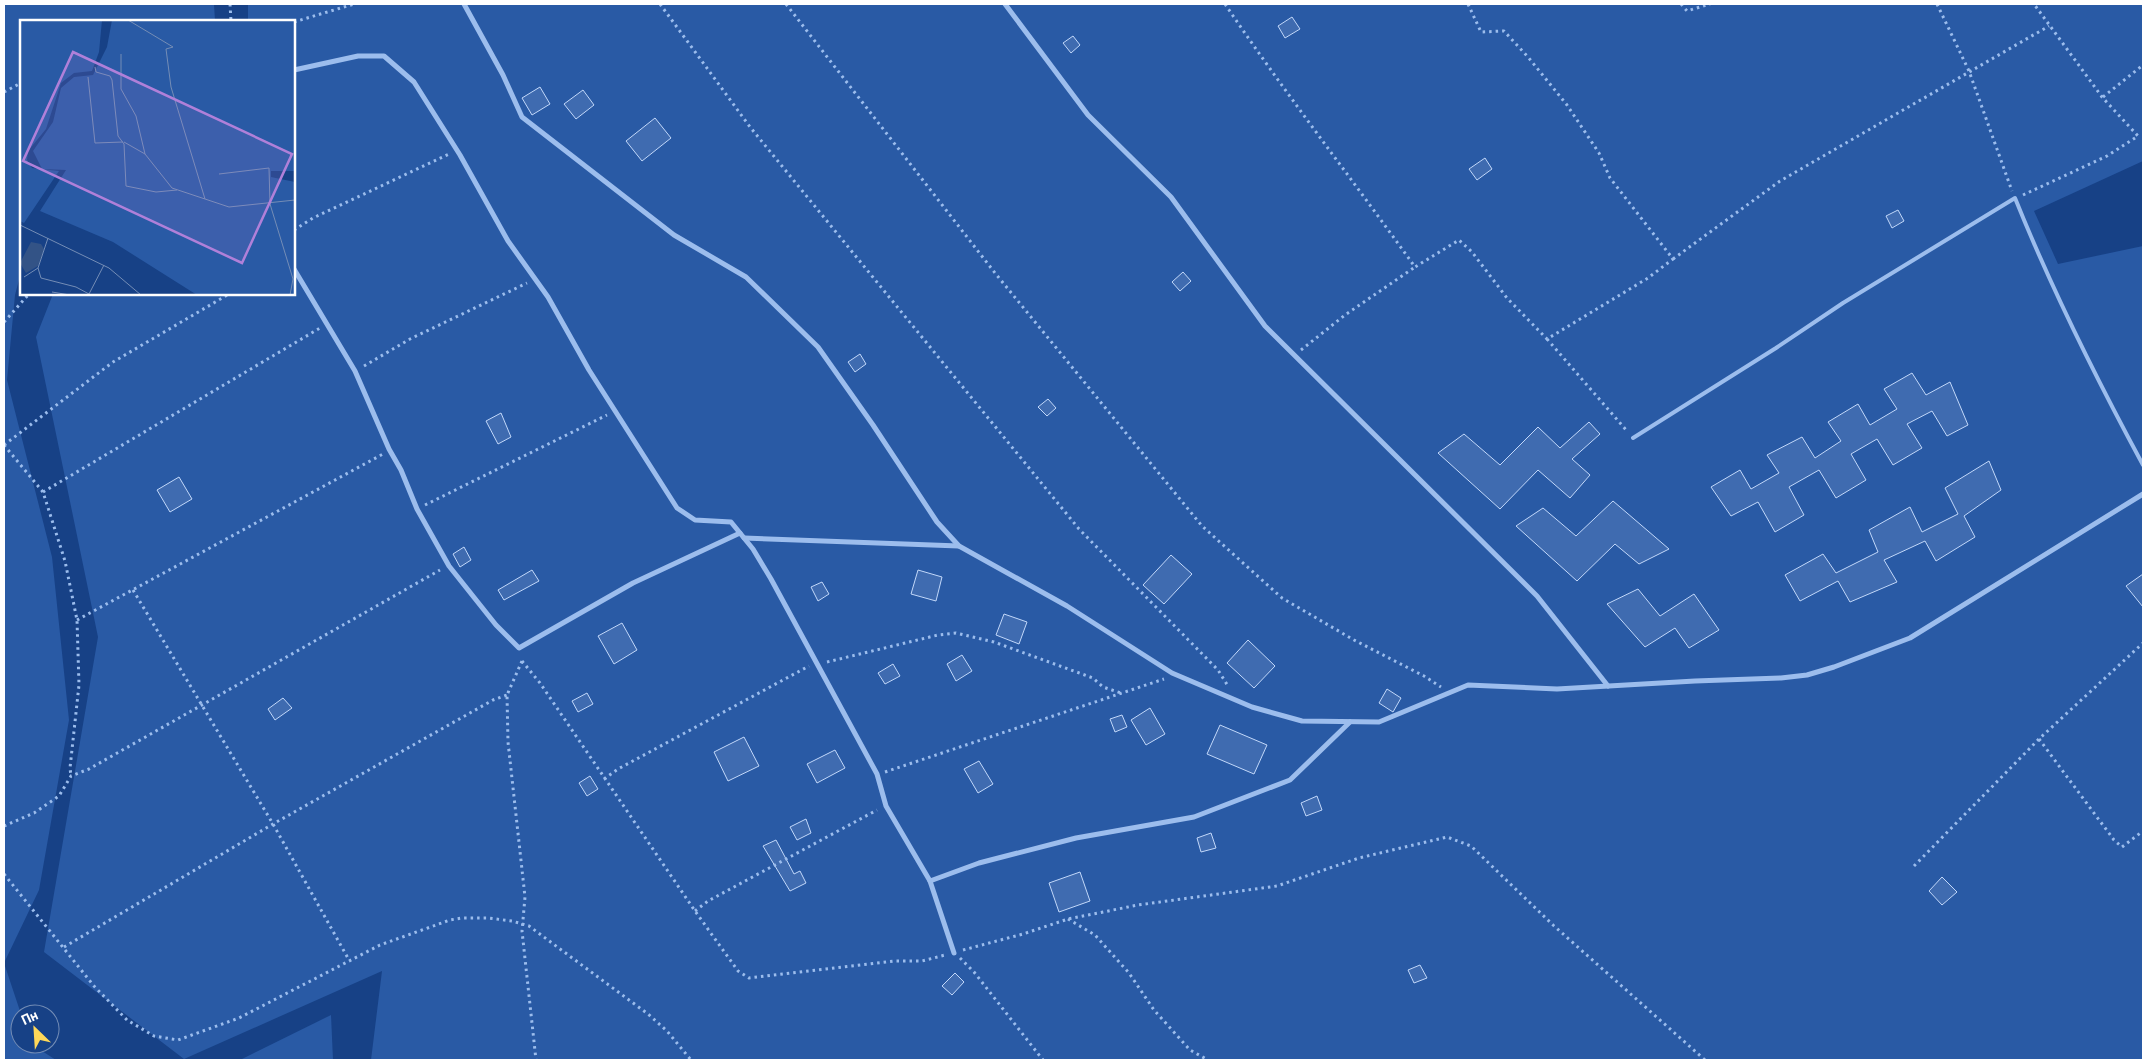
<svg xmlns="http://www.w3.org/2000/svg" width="2147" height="1064" font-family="'PT Sans',sans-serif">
  <rect width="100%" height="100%" fill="#174186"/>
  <!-- green -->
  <g fill="#295aa5">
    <path d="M4,4H214L215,21H21V272L15,295L7,380L52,557L69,720L39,890L4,963L21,1014L20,1044H31L56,1060H4Z"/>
    <path d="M248,4H2143V161L2034,211L2058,264L2143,246V1060H371L382,971L184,1059L44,952L98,637L36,337L53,294H294V21H248Z"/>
    <path d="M331,1015L333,1060H240Z"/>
  </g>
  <!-- building -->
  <g fill="#3f6bb0" stroke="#c2d8fa">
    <path d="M1292,17L1300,29L1285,38L1278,26Z"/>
    <path d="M1073,36L1080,45L1071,53L1063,43Z"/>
    <path d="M540,87L550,104L532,115L522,98Z"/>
    <path d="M583,90L594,105L576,119L564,104Z"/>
    <path d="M655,118L671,138L642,161L626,141Z"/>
    <path d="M1485,158L1492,169L1477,180L1469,169Z"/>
    <path d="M1898,210L1904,221L1892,228L1886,216Z"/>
    <path d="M1183,272L1191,281L1180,291L1172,282Z"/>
    <path d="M860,354L866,364L855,372L848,362Z"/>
    <path d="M1912,373L1926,395L1950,382L1968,425L1947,436L1932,411L1907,424L1922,448L1893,465L1877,439L1851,454L1866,480L1836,498L1819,470L1789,487L1804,515L1775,532L1758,502L1731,516L1711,487L1740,470L1751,489L1779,473L1767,455L1802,437L1815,458L1841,441L1828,422L1858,404L1870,425L1897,409L1884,389Z"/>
    <path d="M1048,399L1056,408L1047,416L1038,407Z"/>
    <path d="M501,413L511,437L498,444L486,421Z"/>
    <path d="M1589,422L1600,434L1572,459L1590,475L1570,498L1538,470L1500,509L1438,453L1464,434L1500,465L1538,427L1560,448Z"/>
    <path d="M1989,461L2001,490L1964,516L1975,537L1936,561L1925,541L1884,560L1897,582L1850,602L1838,581L1800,601L1785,575L1823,554L1836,573L1878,552L1869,530L1910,507L1922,532L1958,514L1945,488Z"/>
    <path d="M179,477L192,499L170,512L157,490Z"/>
    <path d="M1613,501L1669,549L1639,564L1615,544L1577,581L1516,526L1543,508L1576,536Z"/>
    <path d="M464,547L471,560L460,567L453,554Z"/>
    <path d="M1171,555L1192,574L1164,604L1143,585Z"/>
    <path d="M532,570L539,581L504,600L498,590Z"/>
    <path d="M918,570L942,577L936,601L911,594Z"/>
    <path d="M2143,574V607L2126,586Z"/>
    <path d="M822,582L829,594L818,601L811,587Z"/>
    <path d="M1638,589L1660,616L1694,594L1719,630L1689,648L1675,628L1645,647L1607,604Z"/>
    <path d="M1004,614L1027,622L1019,644L996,635Z"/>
    <path d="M622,623L637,650L614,664L598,636Z"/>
    <path d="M1248,640L1275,666L1254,688L1227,663Z"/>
    <path d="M962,655L972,671L956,681L947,664Z"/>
    <path d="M893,664L900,676L885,684L878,673Z"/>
    <path d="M1387,689L1401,698L1393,712L1379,703Z"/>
    <path d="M587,693L593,704L578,712L572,701Z"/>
    <path d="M283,698L292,708L275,720L268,709Z"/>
    <path d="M1150,708L1165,734L1146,745L1131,720Z"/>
    <path d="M1122,715L1127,727L1115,732L1110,719Z"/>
    <path d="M1220,725L1267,745L1254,774L1207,754Z"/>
    <path d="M744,737L759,766L728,781L714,752Z"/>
    <path d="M835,750L845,768L817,783L807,764Z"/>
    <path d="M979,761L993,784L978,793L964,769Z"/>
    <path d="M590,776L598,789L587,796L579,783Z"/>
    <path d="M1317,796L1322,810L1306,816L1301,803Z"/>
    <path d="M806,819L811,833L797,840L790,827Z"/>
    <path d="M1211,833L1216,848L1201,852L1197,838Z"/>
    <path d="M776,840L794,874L800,871L806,883L790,891L763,846Z"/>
    <path d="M1080,872L1090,901L1059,912L1049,883Z"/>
    <path d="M1942,877L1957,892L1942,905L1929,891Z"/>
    <path d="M1420,965L1427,978L1414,983L1408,970Z"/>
    <path d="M955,973L964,982L952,995L942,986Z"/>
  </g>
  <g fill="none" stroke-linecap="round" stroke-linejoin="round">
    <!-- path -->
    <g stroke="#9cbded" stroke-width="3" stroke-dasharray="2.5 4" stroke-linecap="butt">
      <path d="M230,4L231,21"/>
      <path d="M660,4L750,127L1079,529L1218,670L1228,686"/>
      <path d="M786,4L995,273L1202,526L1282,598L1354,640L1424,676L1441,687"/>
      <path d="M1225,4C1285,93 1352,179 1415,267L1459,240L1472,252L1507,298L1547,339L1648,278L1673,259L1610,178L1599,153L1567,105L1528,57L1504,31L1481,32L1468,4"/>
      <path d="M1681,4L1687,11L1710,4"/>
      <path d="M1937,4L1969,71L2012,191"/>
      <path d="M294,22L354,4"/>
      <path d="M4,92L21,83"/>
      <path d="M2103,97L2143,65"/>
      <path d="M2023,195L2107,156L2138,136L2102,97L2034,4"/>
      <path d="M294,230L313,218L449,154"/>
      <path d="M1673,259L1780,181L2049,26"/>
      <path d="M4,322L29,294"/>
      <path d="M1547,339L1627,431"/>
      <path d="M1301,350L1345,315L1415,267"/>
      <path d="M364,366L410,339L527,283"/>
      <path d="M4,445L43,492L65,561L77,620L79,685L70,768L71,776"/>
      <path d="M4,445L113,362L229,294"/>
      <path d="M43,492L320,328"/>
      <path d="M425,505L607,415"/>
      <path d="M133,590L273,824L349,960"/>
      <path d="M77,620L383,454"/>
      <path d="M522,661L540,683L695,911L738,971L749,978L894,961H922L945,955"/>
      <path d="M522,661L507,695L508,742L525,897L522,931L536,1060"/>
      <path d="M827,662L938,635L956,633L994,642L1093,678L1103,687L1121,693"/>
      <path d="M2039,739L2114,840L2122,847L2143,831"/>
      <path d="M885,772L1164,679"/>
      <path d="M604,779L618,769L809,666"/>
      <path d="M4,826L34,813L59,796L71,776L89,769L440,570"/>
      <path d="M1914,866L2039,739L2143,643"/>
      <path d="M4,874L94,986L127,1020L154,1036L178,1040L239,1018L380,945L450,920L462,918H488L512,921L529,926L648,1014L667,1031L691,1060"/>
      <path d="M695,911L708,901L877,810"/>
      <path d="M1068,919L1095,935L1129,973L1154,1010L1190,1050L1208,1060"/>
      <path d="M64,947L273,824L493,700L507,695"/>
      <path d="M963,950L1023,934L1068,919L1138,905L1277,886L1359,858L1447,837L1471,846L1553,925L1705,1060"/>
      <path d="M960,958L974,972L1043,1060"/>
    </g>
    <!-- service -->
    <path stroke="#9cbded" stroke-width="4" d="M1633,438L1776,348L1843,303L2015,198C2052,290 2096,378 2143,465"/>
    <!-- minor -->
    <g stroke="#9cbded" stroke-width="5">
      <path d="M464,4L503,75L522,117L674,235L746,277L818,347L873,425L937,522L959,546L1067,606L1172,673L1252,707L1302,721L1379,722L1468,685L1557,689L1695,681L1781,678L1807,675L1834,667L1910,638L2143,494"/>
      <path d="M1005,4L1088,115L1171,197L1265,326L1537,596L1608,686"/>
      <path d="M294,70L358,56H384L414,82L460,155L508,241L548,297L589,370L677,508L695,520L731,522L753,549L771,579L877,774L886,806L930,881L979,863L1076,838L1194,817L1290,780L1350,722"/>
      <path d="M294,269L355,371L389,449L401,470L417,509L449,566L496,625L519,648L633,583L740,533"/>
      <path d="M744,538L959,546"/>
      <path d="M930,881L954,953"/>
    </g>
  </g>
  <!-- overview -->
  <g transform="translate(20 20)">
    <rect width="275" height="275" fill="#174186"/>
    <path d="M0,0H82L79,32L72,51L54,53L41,63L26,109L8,131L7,140L12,148L39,151L4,203L0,201ZM92,0H275V151H251V157L275,162V275H177L93,222L20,191L46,150L22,149L13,131L33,102L41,68L54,57L73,55L87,27Z" fill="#295aa5"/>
    <path d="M11,222L21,224L24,229L18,246L6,253L0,243Z" fill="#335386"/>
    <path fill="none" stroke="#748db6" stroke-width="1" d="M108,0L153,27L146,29L151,67L185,179M101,34V69L116,96L125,134L152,168L209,187L275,180M75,47L76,52L90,56L92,60L98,116L104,124L106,166L136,172L157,170M68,57L75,123L103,122M104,122L125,134M199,154L249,148L250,184L273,259L270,275M0,205L89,248L121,275M18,248L21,258L56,267L69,274L84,245M4,257L18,248L28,218M32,272L50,275"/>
    <path fill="#b080d9" fill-opacity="0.15" stroke="#b080d9" stroke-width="2.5" d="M53,32L272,134L222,243L3,141Z"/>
    <rect width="275" height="275" fill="none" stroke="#fff" stroke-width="2.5"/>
  </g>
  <!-- border -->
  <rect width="2147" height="1064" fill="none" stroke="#ffffff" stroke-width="10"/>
  <!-- north arrow -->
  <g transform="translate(35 1029) rotate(335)"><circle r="24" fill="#174186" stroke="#748db6"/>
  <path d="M0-4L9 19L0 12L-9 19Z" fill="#ffd859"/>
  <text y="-8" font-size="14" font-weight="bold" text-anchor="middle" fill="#ffffff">Пн</text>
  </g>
</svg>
